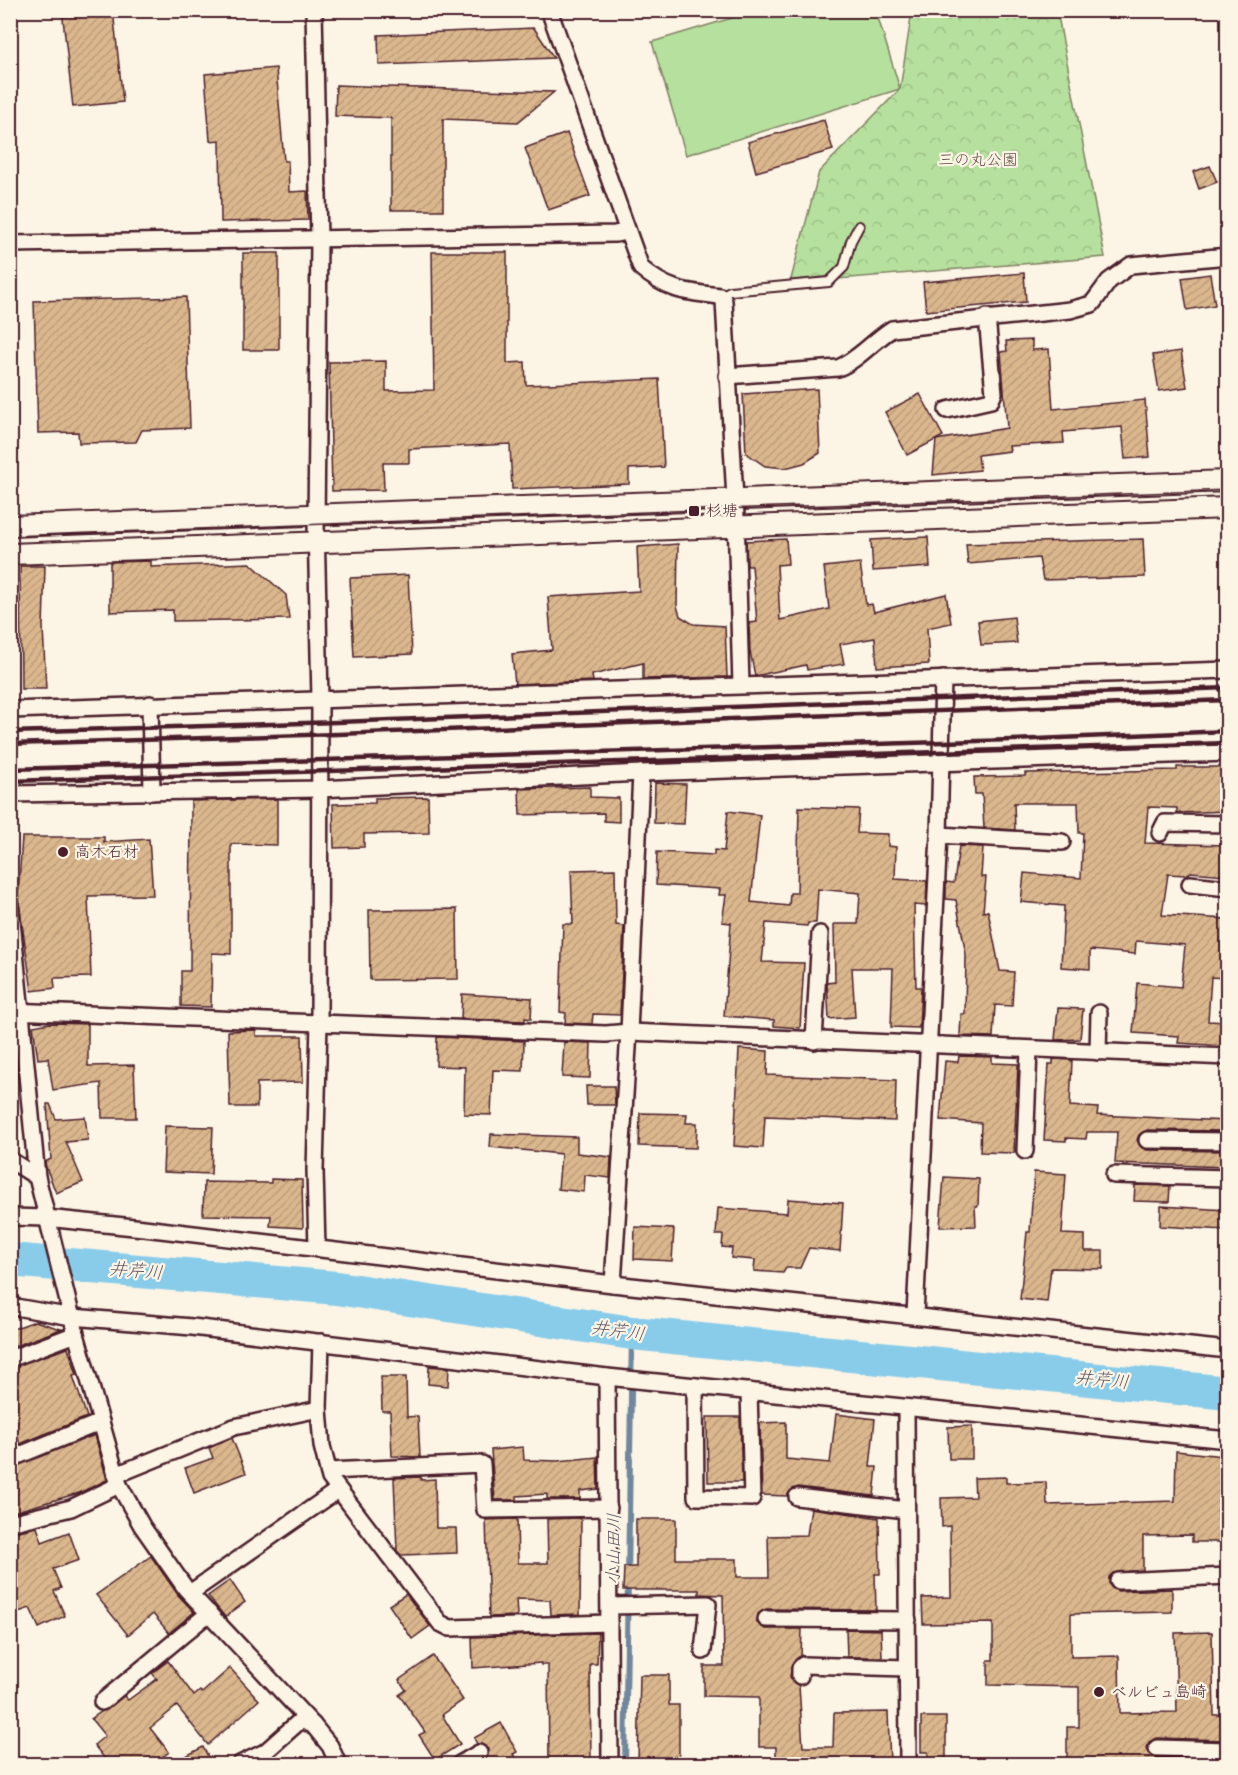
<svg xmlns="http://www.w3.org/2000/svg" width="1238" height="1775" font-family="Pangolin,'Klee One',sans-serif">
  <defs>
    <pattern id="park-crowns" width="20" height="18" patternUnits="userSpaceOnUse" patternTransform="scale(1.5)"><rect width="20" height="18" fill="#b6e09d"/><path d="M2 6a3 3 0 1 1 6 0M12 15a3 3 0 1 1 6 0" fill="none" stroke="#9ec087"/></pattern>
    <pattern id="building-hatch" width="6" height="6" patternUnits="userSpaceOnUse" patternTransform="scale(1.5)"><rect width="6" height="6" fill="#dbb78d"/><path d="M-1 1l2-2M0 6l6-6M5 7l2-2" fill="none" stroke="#bd9d7a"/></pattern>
  </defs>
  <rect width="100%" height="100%" fill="#fcf5e5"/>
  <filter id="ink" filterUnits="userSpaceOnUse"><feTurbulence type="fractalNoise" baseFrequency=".0167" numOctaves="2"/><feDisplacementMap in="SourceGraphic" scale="12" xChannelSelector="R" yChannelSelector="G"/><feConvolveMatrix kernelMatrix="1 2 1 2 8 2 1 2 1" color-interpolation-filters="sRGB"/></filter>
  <g filter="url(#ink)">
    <!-- grass -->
    <path fill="#b6e09d" stroke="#808064" stroke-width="1.5" d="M755,11H876L900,89L686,155L652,42Z"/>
    <!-- park -->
    <path fill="url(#park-crowns)" stroke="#808064" stroke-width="1.5" d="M912,11H1057L1105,257L790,283L819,172L900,89Z"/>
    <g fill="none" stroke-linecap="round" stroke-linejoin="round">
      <!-- stream -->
      <path stroke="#70879e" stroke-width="6" d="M625,1764L632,1333"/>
      <!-- river -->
      <path stroke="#89ccea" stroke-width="34" d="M10,1260L337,1288L632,1333L1228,1393"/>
    </g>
    <!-- building -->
    <g fill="url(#building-hatch)" stroke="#4a1f2b" stroke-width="1.5">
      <path d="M62,10H113L123,102L73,107Z"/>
      <path d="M534,28L554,58L379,65L378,35Z"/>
      <path d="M276,68L284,161H288L289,192L307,191L308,220L221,222L220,140L210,141L205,74Z"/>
      <path d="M336,85L388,87L554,92L518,122L443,119V210H391V118L335,116Z"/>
      <path d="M824,120L833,150L756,172L748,142Z"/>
      <path d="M567,133L590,196L548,210L525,148Z"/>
      <path d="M1210,166L1217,182L1199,189L1193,172Z"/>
      <path d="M432,252H507V363L525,362L526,385L659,379L664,467L629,469V484L512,489L510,444L409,449V463H383L384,490L332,491L329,362L386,361V391L434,390Z"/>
      <rect x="243" y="253" width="36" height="97"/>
      <path d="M1024,273L1026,302L926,311L923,282Z"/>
      <path d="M1210,274L1215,305L1187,310L1182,278Z"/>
      <path d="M186,297L190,428L142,430L136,442L79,443L78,432L38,433L34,301Z"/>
      <path d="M1032,340V350L1049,349L1053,409L1145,400L1150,457L1125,459L1122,427L1063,432L1064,443L1009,446L1010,451L978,455L980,470L933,475L936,440L1007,428L1001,352L1007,351L1006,341Z"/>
      <path d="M1181,351L1187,387L1159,391L1153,355Z"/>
      <path d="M817,389L820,453L804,463L785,468L765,466L746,453L743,394Z"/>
      <path d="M920,394L943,436L907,455L885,412Z"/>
      <path d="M928,537L930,567L873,571L871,540Z"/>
      <path d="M786,539L788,564L777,565L780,620L829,609L824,567L860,563L866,605L872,604L874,612L946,594L951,623L927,628L929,664L877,667L875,638L840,644L844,664L807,670L806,665L755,676L750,651L749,623L757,622L752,566H747L746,541Z"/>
      <path d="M1143,539L1145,577L1043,580L1039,558L968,564L966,544Z"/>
      <path d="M678,544L677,606L680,616L693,624L725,626L727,677L643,679V663L592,675L593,681L515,684L512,654L552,650L548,597L639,591L637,547Z"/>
      <path d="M151,561V567L250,563L286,595L289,619L173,621V610L110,612V562Z"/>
      <path d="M20,566H45L43,627L46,689H21Z"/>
      <path d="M408,575L412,654L354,657L350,578Z"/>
      <path d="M1014,617L1017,643L981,645L978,621Z"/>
      <path d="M1177,767H1227V811L1177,813V808L1148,807L1145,843L1227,845L1225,875L1191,872L1186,875L1168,874L1162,915L1227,919L1224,978L1211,977L1208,1021L1227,1022L1225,1046L1178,1043L1179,1036L1133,1033L1137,983L1181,987L1185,945L1136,941L1135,954L1090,950V969L1061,967L1064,906L1021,902L1024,873L1081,878L1083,833H1079L1078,803H1014L1015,830L984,828L982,794H975L974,777L1025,776V773L1177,770Z"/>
      <path d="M655,783L686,784L684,824L654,823Z"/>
      <path d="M590,787V797L619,798V822L604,821V813L520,815L519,789Z"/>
      <path d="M428,797L429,833L364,834V847L334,848L333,804L375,803V798Z"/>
      <path d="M277,799V845L231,844V954L212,953L211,1007L181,1006V971H190L191,801Z"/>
      <path d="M799,807L859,809L857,833L888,834V846L896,847L895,879L927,881L926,906L914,905L916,987H921L919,1028L891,1027L893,968H852L855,1017L829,1019L827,983L835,982L834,924H858L860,893L818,889L816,923H808L807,926L766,923L762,962L804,963L800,1028L774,1026V1020L724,1016L731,923L722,922L726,895H719L720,889L656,885L657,852L714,855V850L724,851L728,811L760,815L751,902L789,906L790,893H797Z"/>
      <path d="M22,837H104V842L149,839L153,895L88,896L91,977L54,978L55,988L32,991L18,897Z"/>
      <path d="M959,846L983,847L981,877H986L983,912L988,911L1000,971L1014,972L1012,1006L995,1005L993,1037L960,1036L961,1014H965L966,955L956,900L946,899V882L954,883Z"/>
      <path d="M615,869L616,925L624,926L620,1015L593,1014L592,1024L565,1023L566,1013L560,1012L563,924H573L571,870Z"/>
      <path d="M457,909L458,979L370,980L369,910Z"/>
      <path d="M462,994L532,998L531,1019L525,1018V1021L461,1019Z"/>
      <path d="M1058,1008L1083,1009L1080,1039L1055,1040Z"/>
      <path d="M50,1023L88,1024V1066L134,1065L136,1118H102L101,1083L53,1090L48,1058L38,1059L33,1026Z"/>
      <path d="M256,1030V1036H302L303,1082L257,1083V1107H230L228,1031Z"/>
      <path d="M437,1037L524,1041L523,1071L493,1070L491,1115L464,1114L465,1067L436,1066Z"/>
      <path d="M564,1042L591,1043L590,1078L562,1077Z"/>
      <path d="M739,1049L768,1051L767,1075L896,1080L895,1121L765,1116L763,1148L734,1146Z"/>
      <path d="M959,1056L992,1057V1063L1018,1064L1014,1153L980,1152L981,1123L940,1120L945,1061L958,1062Z"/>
      <path d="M1053,1059L1072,1060L1070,1106L1098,1108L1097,1115L1227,1121V1131L1147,1130L1139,1135L1137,1140L1142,1148L1147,1150L1227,1151V1167L1115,1163L1117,1132H1087L1086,1139L1066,1138V1141L1044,1140L1049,1064H1053Z"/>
      <path d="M586,1086H614L615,1105H587Z"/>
      <path d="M47,1104H50L56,1119L85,1117L88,1140L66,1142L83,1182L56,1193L46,1167L45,1162L51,1159Z"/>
      <path d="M640,1113L687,1114L686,1123H697L696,1148L639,1146Z"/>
      <path d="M165,1126L213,1127L211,1174L163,1172Z"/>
      <path d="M491,1134L577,1137V1153L611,1157L610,1178L585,1175L584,1192L558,1189L561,1154L490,1147Z"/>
      <path d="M1034,1172L1066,1174L1062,1234L1085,1235V1251H1103V1269L1051,1268L1047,1302L1020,1299L1027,1232H1030Z"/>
      <path d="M944,1177L979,1179L978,1206H975L976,1226L940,1227Z"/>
      <path d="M271,1179L302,1180L303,1228L270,1226L271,1216L203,1215L204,1182L271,1183Z"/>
      <path d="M1135,1185L1170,1186L1169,1202L1134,1201Z"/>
      <path d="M788,1199L843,1203L840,1251L809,1248L800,1268H786L783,1273L754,1271L755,1260L731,1258L732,1248L722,1247L723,1235H716L718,1208L787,1213Z"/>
      <path d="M1161,1206L1226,1210L1225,1230L1160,1226Z"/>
      <path d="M635,1227L674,1229L672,1261L634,1259Z"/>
      <path d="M35,1321L61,1329L10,1348V1330Z"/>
      <path d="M68,1348L77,1375L73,1376L87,1417L10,1448V1445L20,1444L10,1421V1368Z"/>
      <path d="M429,1366L449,1368L448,1386L428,1384Z"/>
      <path d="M381,1377H406L407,1417L418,1416L420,1457L392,1456L390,1411H382Z"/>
      <path d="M836,1414L875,1419L870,1467H877L874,1496L798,1487L790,1491L787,1496L762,1495L760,1423L786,1422V1459L830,1463Z"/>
      <path d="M707,1417H740L742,1482H708Z"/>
      <path d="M972,1426V1459H949L948,1427Z"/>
      <path d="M95,1435L107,1480L79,1493L10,1513V1468Z"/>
      <path d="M232,1438L246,1473L194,1493L185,1468L213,1458L209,1448Z"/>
      <path d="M523,1447L524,1460L558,1461L597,1457L598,1489L580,1491V1499H547V1494L517,1496V1500H495L491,1450Z"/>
      <path d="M1176,1451L1223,1456L1218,1515H1223V1542H1192V1535L1143,1536V1570L1113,1573L1109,1577L1110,1586L1118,1591L1172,1589V1612L1071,1614V1657L1119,1656L1120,1713L1177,1712L1175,1633L1212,1632L1214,1715H1225V1740L1157,1738L1149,1742L1147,1748L1149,1753L1156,1758L1225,1760V1764H1067V1727H1079V1687L988,1685V1660H993V1623L923,1624L922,1598L951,1597L950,1526L942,1527L941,1498L975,1497L974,1478L1006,1477V1483L1046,1482L1047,1505L1175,1501Z"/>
      <path d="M421,1477V1480L435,1479L436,1528H456L457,1553L401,1555L397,1551L394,1478Z"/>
      <path d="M811,1508L879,1518L880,1574H875L876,1610L766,1609L758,1614L757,1623L765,1629H802L801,1656L793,1662L790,1676L792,1681L799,1686L803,1747H833L834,1713L888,1712L890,1764H776V1747H759V1697L704,1696V1666H724L723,1595L699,1594V1590H623L624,1567H636V1519H676V1559H737V1577H769L768,1536L807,1535Z"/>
      <path d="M581,1518L580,1614L551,1615L550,1600L516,1599L517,1616L489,1617L486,1520L517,1519L518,1563H548L547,1519Z"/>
      <path d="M37,1527L42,1542L69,1532L79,1560L53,1569L61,1588L54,1591L65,1616L39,1628L30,1608L10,1615V1533Z"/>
      <path d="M151,1556L178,1595L194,1612L169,1633L153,1614L128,1635L96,1595Z"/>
      <path d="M230,1580L245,1602L225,1617L208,1596Z"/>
      <path d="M406,1594L430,1626L412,1639L389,1605Z"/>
      <path d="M846,1629L881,1630L882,1657H847Z"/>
      <path d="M598,1633L597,1664H590L591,1764H549L548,1665H541V1663L473,1668L472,1637Z"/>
      <path d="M433,1656L463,1700L442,1715L460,1744L435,1760L419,1735L425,1732L399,1695L406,1690L399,1680Z"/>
      <path d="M168,1661L194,1696L200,1691L202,1693L230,1668L259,1700L208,1745L177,1706L150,1728L169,1752L153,1764H129L126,1761L109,1764L94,1745L105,1736L91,1719L124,1696L128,1700L157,1679L152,1673Z"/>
      <path d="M640,1675H669V1705H679V1764H638Z"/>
      <path d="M921,1717H946V1764H928V1752H921Z"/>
      <path d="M501,1723L517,1752L513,1754L519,1764H489L486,1759L488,1749L477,1744L474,1738Z"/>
      <path d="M203,1747L212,1764H171Z"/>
    </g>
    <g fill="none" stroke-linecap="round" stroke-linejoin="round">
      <defs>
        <path id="service" d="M720,296L730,291L829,282L844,267L851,241L859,226"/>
        <g id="minor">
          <path d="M314,10L319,240L316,524L320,699L319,1023L315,1170L317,1249"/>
          <path d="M549,10L641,268C668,291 685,292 720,296L724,301L736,517L741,685"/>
          <path d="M10,244L615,234L626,232"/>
          <path d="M727,376L838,368C858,360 873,341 892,329L1070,310L1092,304L1109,281L1131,265L1228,256"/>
          <path d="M947,410L991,400L994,393L987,317"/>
          <path d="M150,704L152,792"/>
          <path d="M10,710L1228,670"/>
          <path d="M10,794L319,789L641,773L1228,753"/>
          <path d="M1160,833L1165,823L1228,824"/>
          <path d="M939,835L1062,842"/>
          <path d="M1190,884L1228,888"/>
          <path d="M10,901L37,1177L76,1334L119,1485L142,1526L186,1589L313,1725L330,1746L338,1764"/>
          <path d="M10,1011L606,1034L629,1032L1228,1057"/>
          <path d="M814,1041L820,934"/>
          <path d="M1098,1052L1099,1013"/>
          <path d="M1147,1140L1228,1141"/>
          <path d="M1025,1151L1029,1050"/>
          <path d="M10,1160L37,1177"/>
          <path d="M1114,1175L1228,1178"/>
          <path d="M10,1217L46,1218L144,1228L613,1284L1228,1350"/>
          <path d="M613,1284L629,1032L641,773"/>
          <path d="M10,1306L72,1317L192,1327L607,1377L1228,1440"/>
          <path d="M915,1315L939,835L943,679"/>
          <path d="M321,1342L319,1409L322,1446L330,1478L440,1623L450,1628L609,1623"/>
          <path d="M10,1359L76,1334"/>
          <path d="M607,1377L610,1764"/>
          <path d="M695,1386L696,1497L752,1498L749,1391"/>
          <path d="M906,1408L908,1764"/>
          <path d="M10,1459L101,1422"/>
          <path d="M328,1471L482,1464L485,1510L609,1508"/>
          <path d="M116,1475L234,1427L319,1409"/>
          <path d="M797,1497L906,1510"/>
          <path d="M10,1523L71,1508L119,1485"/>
          <path d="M1118,1581L1228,1576"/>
          <path d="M190,1593L338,1490"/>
          <path d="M610,1606L708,1604L703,1651"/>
          <path d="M766,1619L908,1620"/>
          <path d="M800,1676V1668L803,1665L907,1668"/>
          <path d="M102,1702L209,1613"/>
          <path d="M1157,1748L1228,1750"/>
          <path d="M240,1764L265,1752L301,1720L313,1725"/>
          <path d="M460,1764L479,1753"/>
        </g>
        <g id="tertiary">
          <path d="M10,526L1228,481"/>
          <path d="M10,554L1228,508"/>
        </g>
      </defs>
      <!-- service casing -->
      <use href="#service" stroke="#4a1f2b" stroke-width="12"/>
      <!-- minor casing -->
      <use href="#minor" stroke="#4a1f2b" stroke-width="20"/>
      <!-- tertiary casing -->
      <use href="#tertiary" stroke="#4a1f2b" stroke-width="24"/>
      <!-- service -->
      <use href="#service" stroke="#fcf5e5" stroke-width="8"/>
      <!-- minor -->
      <use href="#minor" stroke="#fcf5e5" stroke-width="15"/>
      <!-- tertiary -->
      <use href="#tertiary" stroke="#fcf5e5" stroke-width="20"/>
      <!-- tram -->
      <path stroke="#4a1f2b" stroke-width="1.5" d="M10,536L1228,490"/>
      <!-- rail -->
      <g stroke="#4a1f2b" stroke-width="4.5">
        <path d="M10,732L338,722L1228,688"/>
        <path d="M10,744L338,734L1228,700"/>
        <path d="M10,769L1012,740L1228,731"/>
        <path d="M10,781L1228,743"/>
      </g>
    </g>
  </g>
  <!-- markers -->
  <g fill="#4a1f2b" stroke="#fcf5e5" stroke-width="2">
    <rect x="688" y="505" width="12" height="12" rx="3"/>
    <circle cx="63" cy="852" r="6"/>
    <circle cx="1099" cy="1692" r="6"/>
  </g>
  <g text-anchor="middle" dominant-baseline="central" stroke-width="4.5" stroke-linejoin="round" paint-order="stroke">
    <!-- park labels -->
    <g font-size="16" fill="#654f48" stroke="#fcf5e5">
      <text x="978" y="160">三の丸公園</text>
    </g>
    <!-- poi labels -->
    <g font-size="16" fill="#4a1f2b" stroke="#fcf5e5" text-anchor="start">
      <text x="706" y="511">杉塘</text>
      <text x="75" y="852">高木石材</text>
      <text x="1111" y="1692">ベルビュ島崎</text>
    </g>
    <!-- water labels -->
    <g font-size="18" font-style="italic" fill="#5d5364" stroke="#fcf5e5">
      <text transform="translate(136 1271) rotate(5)">井芹川</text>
      <text transform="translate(618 1331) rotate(8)">井芹川</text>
      <text transform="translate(1102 1380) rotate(6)">井芹川</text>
      <text transform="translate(614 1549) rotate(-89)">小山田川</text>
    </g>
  </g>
  <!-- margin -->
  <rect width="1238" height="1775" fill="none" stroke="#fcf5e5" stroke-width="36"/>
  <rect x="18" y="18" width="1202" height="1739" fill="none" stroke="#4a1f2b" stroke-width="2" filter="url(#ink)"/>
</svg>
